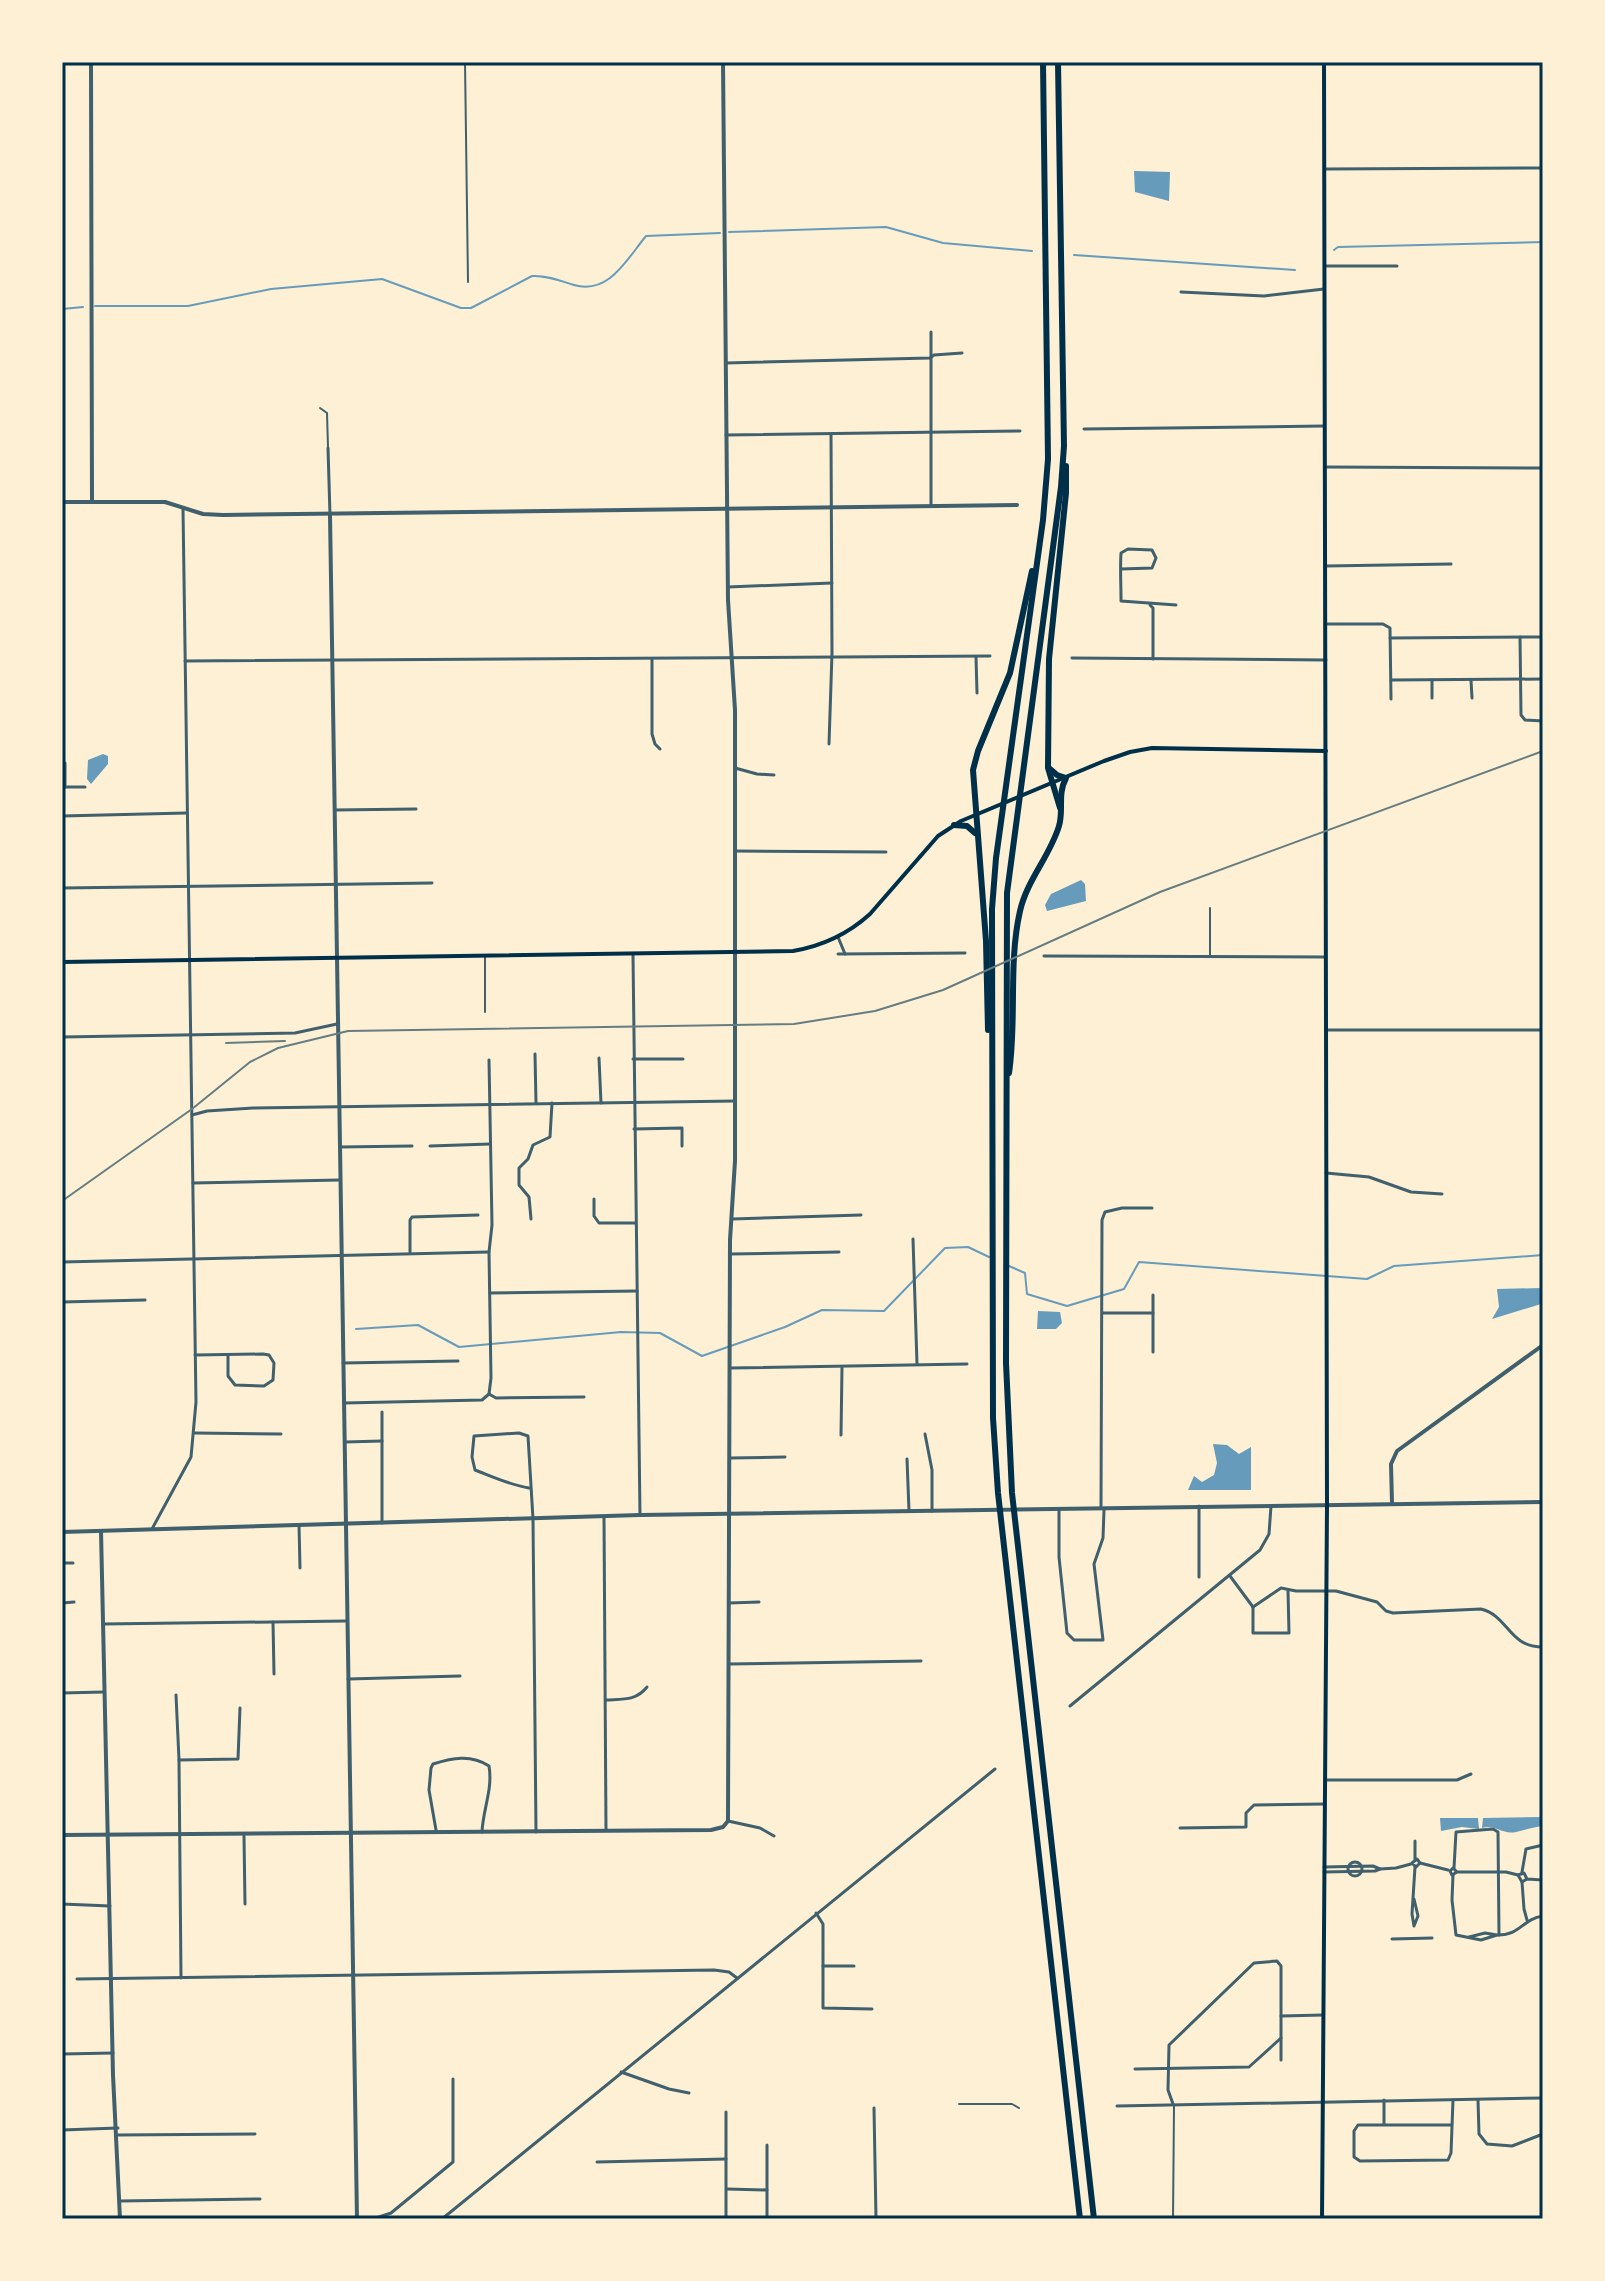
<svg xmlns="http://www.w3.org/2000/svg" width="1605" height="2281" font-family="Figtree,sans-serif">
  <rect width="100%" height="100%" fill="#fdf0d5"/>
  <!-- water -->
  <g fill="#669bbc">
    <path d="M1134,171L1170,172L1169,201L1135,192Z"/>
    <path d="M103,754L108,756V764L91,784L87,779L88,760Z"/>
    <path d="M1081,880L1085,884L1086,901L1047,911L1045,905L1051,894Z"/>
    <path d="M1541,1288V1304L1492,1319L1499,1307L1497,1289Z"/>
    <path d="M1038,1311L1060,1312L1062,1323L1056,1329H1037Z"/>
    <path d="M1213,1444L1227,1445L1239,1454L1251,1447V1490H1188L1194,1476L1202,1482L1214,1475L1217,1463Z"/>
    <path d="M1543,1817V1826C1533,1827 1525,1830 1516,1832C1502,1835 1495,1824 1482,1828L1483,1818Z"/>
    <path d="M1440,1818H1478L1479,1829L1462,1827L1441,1831Z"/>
  </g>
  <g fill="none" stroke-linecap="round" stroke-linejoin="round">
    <!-- stream -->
    <g stroke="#669bbc" stroke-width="2">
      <path d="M729,232L886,227L943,243L1032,251"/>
      <path d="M1334,250L1338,247L1543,242"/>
      <path d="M1074,255L1295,270"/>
      <path d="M95,306H188L271,289L382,279L461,308H471L532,276C546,275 561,281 574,285C609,295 627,259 646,236L720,233"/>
      <path d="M62,309L83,307"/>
      <path d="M1009,1266L1025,1273L1027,1294L1067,1306L1124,1289L1139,1262L1367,1279L1394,1266L1543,1255"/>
      <path d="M356,1329L418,1325L459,1347L621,1332L660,1333L702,1356L785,1327L822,1310L884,1311L945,1248L968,1247L989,1257"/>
    </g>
    <!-- service -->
    <g stroke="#3f606c" stroke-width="2">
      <path d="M465,62L468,282"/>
      <path d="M320,408L327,413L328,447"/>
      <path d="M1210,908V955"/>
      <path d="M485,1012V957"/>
      <path d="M959,2104H1012L1019,2108"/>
      <path d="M1173,2219L1174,2106"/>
    </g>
    <!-- minor -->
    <g stroke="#3f606c" stroke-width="3">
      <path d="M1325,169L1543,168"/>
      <path d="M1326,266H1397"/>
      <path d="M1181,292L1264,296L1324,289"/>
      <path d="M931,332V505"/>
      <path d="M726,363L930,358L934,355L962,353"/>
      <path d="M1084,429L1324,426"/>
      <path d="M726,435L1020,431"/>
      <path d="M328,448L330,515"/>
      <path d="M1326,467L1543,468"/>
      <path d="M1326,566L1451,564"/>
      <path d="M1121,569L1152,568L1156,558L1152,550L1128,549L1121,553C1120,568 1121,584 1121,599V601L1176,605"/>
      <path d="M728,587L832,583"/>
      <path d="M1150,605L1153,608V659"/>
      <path d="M1326,624H1383L1390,628L1391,699"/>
      <path d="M1520,637L1521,715L1525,720L1543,721"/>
      <path d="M1390,638L1543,637"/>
      <path d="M976,657L977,693"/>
      <path d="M1072,658L1326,660"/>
      <path d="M652,660V734L655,744L660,749"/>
      <path d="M185,661L990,656"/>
      <path d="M1391,680L1543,679"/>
      <path d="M1432,680V698"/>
      <path d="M1471,680L1472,698"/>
      <path d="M829,744L832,653L831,435"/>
      <path d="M65,763V787"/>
      <path d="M735,768L757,774L774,775"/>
      <path d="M62,787H85"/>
      <path d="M335,810L416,809"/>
      <path d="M62,816L186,813"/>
      <path d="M735,851L886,852"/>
      <path d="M62,888L432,883"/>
      <path d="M838,937L845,954"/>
      <path d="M838,954L965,953"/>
      <path d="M633,955L640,1515"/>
      <path d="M1044,956L1326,957"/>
      <path d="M1326,1030H1543"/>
      <path d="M62,1037L295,1033L337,1024"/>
      <path d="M535,1054L536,1103"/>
      <path d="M599,1058L601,1103"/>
      <path d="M633,1059H683"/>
      <path d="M489,1060L492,1225L489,1252L491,1378L489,1394"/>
      <path d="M192,1115L207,1111L253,1108L735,1101"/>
      <path d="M634,1129L682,1128V1146"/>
      <path d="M430,1146L490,1144"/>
      <path d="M340,1147L412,1146"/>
      <path d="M1326,1173L1369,1177L1411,1192L1442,1194"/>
      <path d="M193,1183L340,1180"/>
      <path d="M594,1199V1216L599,1223H635"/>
      <path d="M531,1219L529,1197L519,1185V1168L528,1159L533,1145L550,1137L552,1103"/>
      <path d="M732,1219L861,1215"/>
      <path d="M913,1239L917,1364"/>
      <path d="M410,1252V1220L412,1217L478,1215"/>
      <path d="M730,1254L839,1252"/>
      <path d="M62,1262L489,1252"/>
      <path d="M490,1293L637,1291"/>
      <path d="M1153,1295V1352"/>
      <path d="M62,1302L145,1300"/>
      <path d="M1103,1313H1153"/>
      <path d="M195,1355L263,1354L269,1355L274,1363L273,1380L264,1386L235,1385L228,1376V1355"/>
      <path d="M343,1363L458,1361"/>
      <path d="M730,1368L967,1364"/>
      <path d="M344,1403L482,1400L489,1394L496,1398L584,1397"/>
      <path d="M382,1412V1523"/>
      <path d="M195,1433L281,1434"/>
      <path d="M925,1434L932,1470V1511"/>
      <path d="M841,1435L842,1367"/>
      <path d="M345,1442L382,1441"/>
      <path d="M730,1458L785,1457"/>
      <path d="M907,1459L909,1511"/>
      <path d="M529,1488C510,1485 493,1477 475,1470L472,1457L474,1436L519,1433L528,1436L533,1519L536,1832"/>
      <path d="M1199,1506V1577"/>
      <path d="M1101,1508L1102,1220L1105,1212L1122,1208H1152"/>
      <path d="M1059,1509V1557L1067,1633L1074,1640H1103L1094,1564L1103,1538L1104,1510"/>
      <path d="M604,1517L606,1830"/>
      <path d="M299,1525L300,1568"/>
      <path d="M152,1529L191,1457L196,1402L183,509"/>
      <path d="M62,1563H73"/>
      <path d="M1230,1576L1253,1607"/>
      <path d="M62,1603L74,1602"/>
      <path d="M729,1603L759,1602"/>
      <path d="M1253,1607L1281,1588L1296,1591H1336L1377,1602L1386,1611L1393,1613L1481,1609C1509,1616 1508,1647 1543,1647"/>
      <path d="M1253,1607V1633H1289L1288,1591"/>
      <path d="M273,1622L274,1674"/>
      <path d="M103,1624L346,1621"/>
      <path d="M729,1664L921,1661"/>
      <path d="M348,1679L460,1676"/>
      <path d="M62,1693L104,1692"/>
      <path d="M176,1695L179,1760L181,1978"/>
      <path d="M606,1700C623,1699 636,1701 647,1687"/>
      <path d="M1070,1706L1260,1550L1269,1534L1271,1506"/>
      <path d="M179,1760L238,1759L240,1708"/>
      <path d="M1325,1780H1457L1471,1774"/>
      <path d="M728,1821L760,1828L774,1836"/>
      <path d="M1180,1828L1246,1827V1813L1254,1805L1324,1804"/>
      <path d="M436,1830L429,1790L431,1768L433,1764C452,1758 471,1754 489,1766C493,1789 483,1809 482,1832"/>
      <path d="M244,1836L245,1904"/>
      <path d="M1415,1841V1859"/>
      <circle cx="1355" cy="1869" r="7"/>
      <path d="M1420,1863L1416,1867L1412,1863L1417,1859L1420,1863L1448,1870"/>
      <path d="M1454,1868L1456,1832L1493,1829L1498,1832L1499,1935"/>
      <path d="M1380,1869L1396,1868L1411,1864"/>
      <path d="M1324,1872L1375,1871L1380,1869L1373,1866L1324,1867"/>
      <path d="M1457,1872L1453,1868L1450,1871L1452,1875L1457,1872H1506L1518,1875"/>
      <path d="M1522,1872L1526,1849L1543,1845"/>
      <path d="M1453,1875L1452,1900L1456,1935L1481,1940L1497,1935L1485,1933L1469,1937"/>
      <path d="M1527,1879L1524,1873L1518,1875L1522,1882L1527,1879L1543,1880"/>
      <path d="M1522,1882L1524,1909L1527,1920"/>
      <path d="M1414,1899L1418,1916L1414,1926L1412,1914L1415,1867"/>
      <path d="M62,1904L110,1906"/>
      <path d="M816,1913L823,1924V2008L872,2009"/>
      <path d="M1498,1935C1521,1935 1522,1919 1543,1916"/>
      <path d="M1392,1939L1432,1938"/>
      <path d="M823,1966H854"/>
      <path d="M77,1979L714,1970L729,1972L737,1978"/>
      <path d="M1281,2016L1323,2015"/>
      <path d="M62,2054L113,2053"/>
      <path d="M1135,2069L1249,2067L1281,2038"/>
      <path d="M621,2072L669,2089L689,2093"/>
      <path d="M1384,2100V2124"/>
      <path d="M1478,2100L1479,2134L1487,2144L1512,2146L1543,2134"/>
      <path d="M1173,2104L1168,2090L1169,2045L1254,1963L1277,1961L1281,1966V2060"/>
      <path d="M1117,2106L1543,2098"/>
      <path d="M874,2108L876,2219"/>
      <path d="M726,2112V2219"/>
      <path d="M1451,2125H1358L1354,2131V2157L1360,2161L1448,2160L1451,2153L1453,2100"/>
      <path d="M62,2130L118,2128"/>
      <path d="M118,2135L255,2134"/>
      <path d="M597,2162L726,2159"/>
      <path d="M727,2189L767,2190"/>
      <path d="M120,2201L260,2199"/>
      <path d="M373,2219L391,2213L453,2162V2079"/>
      <path d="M442,2219L995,1769"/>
      <path d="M767,2219V2145"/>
    </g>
    <!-- tertiary -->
    <g stroke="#3f606c" stroke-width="4">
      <path d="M91,62L92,501"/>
      <path d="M62,502H165L203,514L223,515L1017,505"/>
      <path d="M330,515L357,2219"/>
      <path d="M1392,1503L1391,1464L1397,1451L1543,1345"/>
      <path d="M101,1531L113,2075L120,2219"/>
      <path d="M62,1532L640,1515L1543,1502"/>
      <path d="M62,1835L711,1830L723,1827L728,1821L730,1240L735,1161V710L728,600L723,62"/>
    </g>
    <!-- secondary -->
    <g stroke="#003049" stroke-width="4">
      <path d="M62,962L793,951C822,946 848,934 870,914L938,836L961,821L1104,761L1130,752L1152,748L1326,751"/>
      <path d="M1322,2219L1327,1505L1324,62"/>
    </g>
    <!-- motorway -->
    <g stroke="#003049" stroke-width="6">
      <path d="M1043,62L1048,459L1043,520L996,858L992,909L993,1418L998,1493L1080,2219"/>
      <path d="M1058,62L1064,446L1061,487L1007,893L1006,1363L1012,1493L1094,2219"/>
      <path d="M1060,808L1048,768L1049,659L1066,493V466"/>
      <path d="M954,825L967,826L975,833"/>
      <path d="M988,1030L986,941L973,770L978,751L1010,673L1032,571"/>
      <path d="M1009,1073C1017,1019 1008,964 1020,911C1027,880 1050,856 1059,826C1064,809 1057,795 1066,778L1057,775L1050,769"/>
    </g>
    <!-- rail -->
    <g stroke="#657d81" stroke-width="2">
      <path d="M226,1043L285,1041"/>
      <path d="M62,1201L192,1109L250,1062L278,1048L348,1031L794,1024L875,1011L943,990L1160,892L1543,751"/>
    </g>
  </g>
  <!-- border -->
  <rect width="1605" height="2281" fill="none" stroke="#fdf0d5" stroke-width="128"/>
  <rect x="64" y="64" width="1477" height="2153" fill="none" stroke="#003049" stroke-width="3"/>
</svg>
